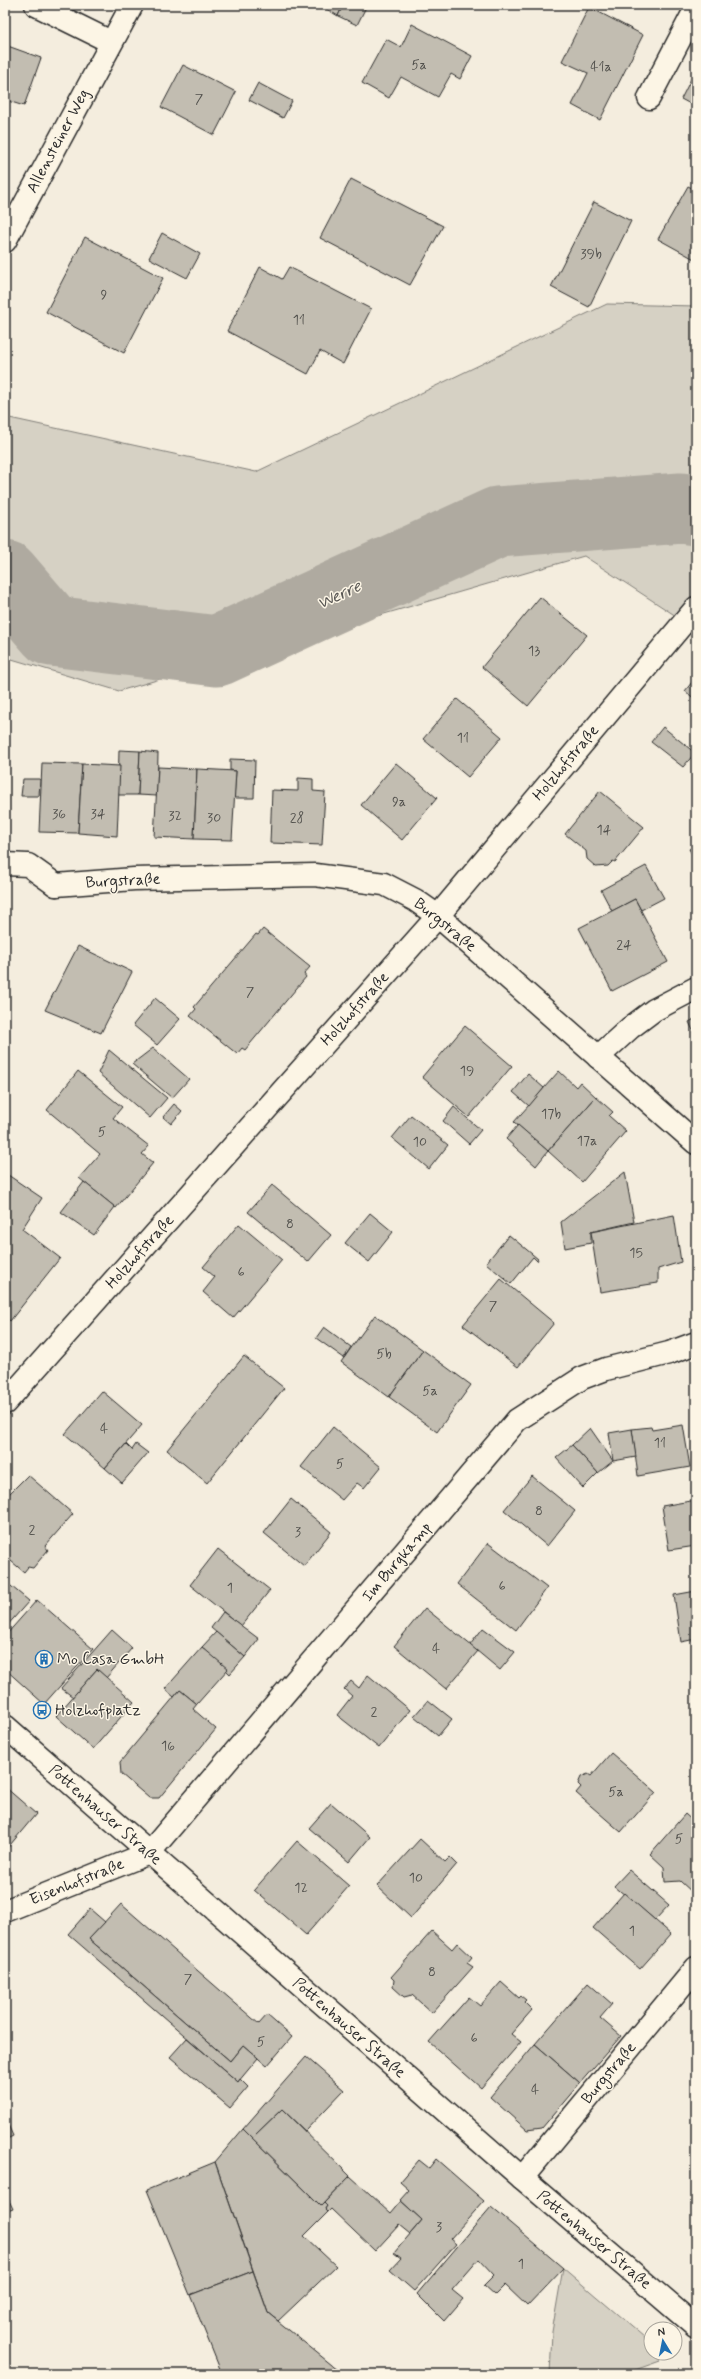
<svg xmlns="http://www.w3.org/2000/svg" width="701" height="2379" font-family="Mynerve,sans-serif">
  <rect width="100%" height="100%" fill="#f4edde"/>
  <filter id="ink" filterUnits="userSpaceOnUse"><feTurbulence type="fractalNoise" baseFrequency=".025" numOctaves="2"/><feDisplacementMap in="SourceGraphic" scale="8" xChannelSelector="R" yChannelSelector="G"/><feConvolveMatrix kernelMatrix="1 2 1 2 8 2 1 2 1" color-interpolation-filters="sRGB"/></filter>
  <g filter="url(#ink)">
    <!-- green -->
    <g fill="#d6d1c4" stroke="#807e78">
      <path d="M607,304L696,306V629L584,556L119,691L5,657V417L256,472Z"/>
      <path d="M563,2268L644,2337L651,2348V2353H654L660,2361L624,2374H550L552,2332Z"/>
    </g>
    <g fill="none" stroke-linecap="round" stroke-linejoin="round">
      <!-- river -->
      <path stroke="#afaaa0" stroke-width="71" d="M5,576L52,631L217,651L498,522L681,508L696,510"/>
    </g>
    <!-- building -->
    <g fill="#c2bdb1" stroke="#2b2b2b">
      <path d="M320,5H343L338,16Z"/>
      <path d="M343,5H367L357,25L338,16Z"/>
      <path d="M589,7L643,35L600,120L572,105L588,73L562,61Z"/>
      <path d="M412,24L472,56L460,79L451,74L438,97L401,77L389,98L362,83L386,39L401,47Z"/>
      <path d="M5,45L41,58L24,106L5,100Z"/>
      <path d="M183,65L236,92L214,135L161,107Z"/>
      <path d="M696,69V107L681,99Z"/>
      <path d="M258,83L292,101L283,118L249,100Z"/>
      <path d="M351,179L443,226L410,285L320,238Z"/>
      <path d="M688,186L696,190V260L658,239Z"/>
      <path d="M594,202L631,221L589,307L551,287Z"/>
      <path d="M162,233L200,254L187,278L149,258Z"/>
      <path d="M85,237L163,278L124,353L46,312Z"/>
      <path d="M260,267L282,279L289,267L371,309L343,364L320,351L308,374L227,331Z"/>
      <path d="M540,597L587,635L528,706L482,667Z"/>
      <path d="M696,677V700L685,691Z"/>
      <path d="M457,699L502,737L468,777L423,739Z"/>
      <path d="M663,727L695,753L683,767L651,742Z"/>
      <path d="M119,750L140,751L138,795H118Z"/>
      <path d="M140,751L158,753L157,796L138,795Z"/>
      <path d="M230,759L255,760L254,798H234L236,771L230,770Z"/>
      <path d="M42,763L82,764L78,833L39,832Z"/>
      <path d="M396,763L437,798L402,840L361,805Z"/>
      <path d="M82,764L120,766L117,836L78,833Z"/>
      <path d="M158,767L197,769L194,839L154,837Z"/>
      <path d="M197,769L236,771L232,840L194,839Z"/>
      <path d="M298,778L313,779V791L325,792L322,845L270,843L272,790L298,791Z"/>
      <path d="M23,779H40L39,796H21Z"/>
      <path d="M600,791L644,827L615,862L613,861L608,866L596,867L587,859L586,851L565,834Z"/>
      <path d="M696,846V861L689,849Z"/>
      <path d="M646,866L664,898L641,910L635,899L612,911L601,890Z"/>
      <path d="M635,899L668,962L612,991L579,928Z"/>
      <path d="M263,929L310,967L304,974L306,977L245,1050L242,1048L237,1054L190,1016L196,1009L194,1007L256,934L258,935Z"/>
      <path d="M78,946L132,972L101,1033L45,1010Z"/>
      <path d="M155,998L180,1019L157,1045L133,1025Z"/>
      <path d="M696,1018V1037L689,1022Z"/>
      <path d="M465,1026L512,1066L469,1117L422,1077Z"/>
      <path d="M153,1048L189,1079L172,1098L132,1064Z"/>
      <path d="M109,1050L167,1098L150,1118L98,1073Z"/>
      <path d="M78,1071L122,1107L113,1118L149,1146L142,1154L153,1163L116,1208L79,1178L100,1154L47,1110Z"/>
      <path d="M559,1071L576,1087L580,1082L596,1097L548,1151L514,1122Z"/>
      <path d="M528,1074L544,1088L529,1106L513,1092Z"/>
      <path d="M596,1097L613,1112L609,1116L626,1131L582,1182L548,1151Z"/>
      <path d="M174,1104L182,1111L171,1124L163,1117Z"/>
      <path d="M454,1107L481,1130L469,1144L443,1121Z"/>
      <path d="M411,1115L448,1145L429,1169L392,1138Z"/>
      <path d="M518,1125L548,1151L536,1166L506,1139Z"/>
      <path d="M625,1172L634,1222L591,1232V1243L565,1248L561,1222Z"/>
      <path d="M8,1175L42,1198L22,1229L60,1258L10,1321L5,1317V1178Z"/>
      <path d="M84,1182L115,1207L94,1235L61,1212Z"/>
      <path d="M272,1185L331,1235L308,1262L248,1212Z"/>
      <path d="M370,1213L393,1232L369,1262L345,1243Z"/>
      <path d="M674,1215L681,1262L658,1269V1283L600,1292L591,1232Z"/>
      <path d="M239,1224L282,1260L233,1318L203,1292L215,1277L203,1267Z"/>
      <path d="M509,1235L538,1259L537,1261L533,1257L511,1284L486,1263Z"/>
      <path d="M501,1279L554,1323L518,1367L463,1325Z"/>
      <path d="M375,1315L423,1350L389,1397L341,1362Z"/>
      <path d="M324,1327L351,1347L344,1358L316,1338Z"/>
      <path d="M423,1350L471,1385L437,1432L389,1397Z"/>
      <path d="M244,1356L284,1388L207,1483L167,1450Z"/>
      <path d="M102,1391L142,1425L105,1468L65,1434Z"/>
      <path d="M683,1425L690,1467L638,1476L632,1429L651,1427L652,1430Z"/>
      <path d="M333,1427L381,1467L364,1488L357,1483L342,1500L301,1467Z"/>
      <path d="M590,1428L613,1461L598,1473L572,1445Z"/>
      <path d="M632,1429L636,1457L613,1461L609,1433Z"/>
      <path d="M126,1444L132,1450L136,1444L148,1453L122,1483L105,1468Z"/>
      <path d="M572,1445L598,1473L583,1488L556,1458Z"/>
      <path d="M28,1475L73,1514L45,1546L48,1550L33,1568L28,1567L24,1572L5,1556V1498Z"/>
      <path d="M532,1476L575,1511L547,1546L504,1510Z"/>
      <path d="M291,1499L331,1532L304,1566L264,1533Z"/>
      <path d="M696,1500V1546L669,1550L662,1506Z"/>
      <path d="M488,1543L547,1588L516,1630L457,1584Z"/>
      <path d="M218,1549L270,1590L241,1626L190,1585Z"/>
      <path d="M6,1582L29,1601L5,1628V1583Z"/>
      <path d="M696,1591V1639L681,1642L674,1595Z"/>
      <path d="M37,1600L93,1649L44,1704L5,1669V1636Z"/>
      <path d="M425,1608L478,1651L446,1689L394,1646Z"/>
      <path d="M223,1612L259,1639L245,1657L211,1628Z"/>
      <path d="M483,1628L515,1652L500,1670L470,1645Z"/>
      <path d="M112,1630L132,1648L106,1678L97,1669L73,1697L61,1688Z"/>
      <path d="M216,1632L245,1657L230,1674L202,1647Z"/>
      <path d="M202,1647L228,1669L197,1704L180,1690L174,1697L165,1689Z"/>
      <path d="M97,1669L134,1702L93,1749L56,1716Z"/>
      <path d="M368,1675L410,1710L379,1748L337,1715L352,1696L344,1689L351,1681L359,1688Z"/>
      <path d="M180,1690L197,1704L193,1709L216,1729L159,1798H149L121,1774L120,1762Z"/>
      <path d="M428,1700L452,1719L438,1736L414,1716Z"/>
      <path d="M611,1753L656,1792L621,1832L576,1793L581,1787L578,1784L581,1777L588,1774L591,1776Z"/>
      <path d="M5,1787L36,1814L5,1851Z"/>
      <path d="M331,1803L370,1837L349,1862L309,1828Z"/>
      <path d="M685,1814L696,1824V1891L694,1894L680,1881L665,1882L664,1867L650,1854Z"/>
      <path d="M420,1839L445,1862L450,1857L457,1864L411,1918L377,1886Z"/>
      <path d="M297,1841L349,1886L306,1935L254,1890Z"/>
      <path d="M629,1870L669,1905L655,1920L614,1886Z"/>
      <path d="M624,1893L671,1934L640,1969L593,1928Z"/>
      <path d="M121,1904L259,2024L267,2015L292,2037L267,2066L243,2045L230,2061L89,1939Z"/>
      <path d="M90,1909L105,1922L89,1939L230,2061L243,2045L258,2058L238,2082L68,1934Z"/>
      <path d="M432,1931L452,1949L457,1943L472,1957L467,1963L473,1967L432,2013L412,1995L404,1997L393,1987L394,1980L391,1977Z"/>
      <path d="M501,1982L519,1998L521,1996L526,2000L524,2002L532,2010L511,2034L521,2042L481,2088L429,2042L469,1997L480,2006Z"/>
      <path d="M588,1983L612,2004L600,2018L621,2036L580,2083L535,2044Z"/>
      <path d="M187,2038L238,2082L240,2079L248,2087L230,2108L170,2057Z"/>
      <path d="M535,2044L580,2083L542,2128L527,2130L490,2097Z"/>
      <path d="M306,2057L344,2090L305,2131L282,2109L252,2138L243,2129Z"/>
      <path d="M282,2109L350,2176L321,2206L252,2138Z"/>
      <path d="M5,2118L13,2136L5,2140Z"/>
      <path d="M243,2129L321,2206L324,2203L327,2206L325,2209L328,2212L304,2236L336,2266L278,2321L268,2313L215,2162Z"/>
      <path d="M436,2159L484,2201L450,2239L456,2244L414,2291L390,2270L401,2258L394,2253L422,2220L400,2200L409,2190L400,2182L419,2160L429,2168Z"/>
      <path d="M215,2162L253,2271L190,2295L147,2190Z"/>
      <path d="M350,2176L391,2213L401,2201L422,2220L410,2234L399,2225L375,2251L331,2209L328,2212L325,2209L327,2206L324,2203Z"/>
      <path d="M5,2192L13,2209L5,2212Z"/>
      <path d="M491,2207L563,2268L527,2306L505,2285L495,2295L484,2285L494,2275L479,2259L452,2290L463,2299L444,2321L417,2294Z"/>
      <path d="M253,2271L268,2313L343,2374H222L190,2295Z"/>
      <path d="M5,2367H6L9,2374H5Z"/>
    </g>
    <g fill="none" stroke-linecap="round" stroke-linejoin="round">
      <defs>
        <g id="service">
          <path d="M5,864L28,865L56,885"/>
          <path d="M598,1057L630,1028L654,1010L696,988"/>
        </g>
        <g id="minor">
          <path d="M36,5L111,42"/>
          <path d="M649,98L696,8"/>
          <path d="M5,241L132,5"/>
          <path d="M56,885L134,879L315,875L384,884L415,900L438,916L696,1143"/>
          <path d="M5,1403L438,916L696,608"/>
          <path d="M5,1911L149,1853L517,1420L582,1378L606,1369L669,1353L696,1343"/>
          <path d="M522,2178L696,1968"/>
        </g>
        <path id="tertiary" d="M5,1726L522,2178L696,2327"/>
      </defs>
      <!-- service casing -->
      <use href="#service" stroke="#2b2b2b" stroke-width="25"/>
      <!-- minor casing -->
      <use href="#minor" stroke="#2b2b2b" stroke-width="25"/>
      <!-- tertiary casing -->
      <use href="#tertiary" stroke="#2b2b2b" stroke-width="25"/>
      <!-- service -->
      <use href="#service" stroke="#fcf5e5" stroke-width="22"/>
      <!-- minor -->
      <use href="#minor" stroke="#fcf5e5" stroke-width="22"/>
      <!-- tertiary -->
      <use href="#tertiary" stroke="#fcf5e5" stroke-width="22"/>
    </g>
  </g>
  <!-- icons -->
  <defs>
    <symbol id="building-ring" viewBox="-11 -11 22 22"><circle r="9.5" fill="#fcf5e5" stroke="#1f6fb2" stroke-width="1.5"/><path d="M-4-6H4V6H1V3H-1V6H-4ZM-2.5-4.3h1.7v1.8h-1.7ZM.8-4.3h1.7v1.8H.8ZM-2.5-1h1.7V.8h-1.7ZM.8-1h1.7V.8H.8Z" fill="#1f6fb2"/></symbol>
    <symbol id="bus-ring" viewBox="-11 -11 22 22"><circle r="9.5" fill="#fcf5e5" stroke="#1f6fb2" stroke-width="1.5"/><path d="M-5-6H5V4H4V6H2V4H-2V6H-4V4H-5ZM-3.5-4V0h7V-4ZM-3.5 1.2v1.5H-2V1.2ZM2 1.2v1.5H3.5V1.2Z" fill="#1f6fb2"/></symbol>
  </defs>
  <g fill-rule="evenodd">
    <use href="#building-ring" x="34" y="1649" width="20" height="20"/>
    <use href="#bus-ring" x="32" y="1700" width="20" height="20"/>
  </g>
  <g text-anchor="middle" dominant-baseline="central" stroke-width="3" stroke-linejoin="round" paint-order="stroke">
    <!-- number labels -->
    <g font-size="14" fill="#51504c">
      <text x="419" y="65">5a</text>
      <text x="601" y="67">41a</text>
      <text x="199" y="99">7</text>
      <text x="591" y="254">39b</text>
      <text x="104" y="295">9</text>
      <text x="299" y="320">11</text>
      <text x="534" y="651">13</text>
      <text x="463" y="738">11</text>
      <text x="399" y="802">9a</text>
      <text x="59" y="814">36</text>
      <text x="98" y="814">34</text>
      <text x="175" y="816">32</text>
      <text x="214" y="818">30</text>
      <text x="297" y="818">28</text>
      <text x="604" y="830">14</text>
      <text x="624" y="945">24</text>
      <text x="250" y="992">7</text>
      <text x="467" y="1071">19</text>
      <text x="551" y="1114">17b</text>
      <text x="102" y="1132">5</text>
      <text x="587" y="1141">17a</text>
      <text x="420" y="1142">10</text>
      <text x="290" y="1224">8</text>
      <text x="636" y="1253">15</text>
      <text x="241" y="1272">6</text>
      <text x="493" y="1306">7</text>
      <text x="384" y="1354">5b</text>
      <text x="430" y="1391">5a</text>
      <text x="104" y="1429">4</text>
      <text x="660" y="1443">11</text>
      <text x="340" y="1464">5</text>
      <text x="539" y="1511">8</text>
      <text x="32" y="1530">2</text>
      <text x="298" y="1532">3</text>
      <text x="502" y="1586">6</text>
      <text x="230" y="1588">1</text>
      <text x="436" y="1649">4</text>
      <text x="374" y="1712">2</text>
      <text x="168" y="1746">16</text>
      <text x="616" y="1792">5a</text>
      <text x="679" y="1839">5</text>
      <text x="416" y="1878">10</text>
      <text x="301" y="1888">12</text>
      <text x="632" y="1931">1</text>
      <text x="432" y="1972">8</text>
      <text x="188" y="1979">7</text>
      <text x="474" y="2038">6</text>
      <text x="261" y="2042">5</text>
      <text x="535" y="2090">4</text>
      <text x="439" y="2227">3</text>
      <text x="521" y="2264">1</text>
    </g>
    <!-- street labels -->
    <g font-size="16" fill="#2b2b2b" stroke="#fcf5e5">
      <text transform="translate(58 141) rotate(-62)">Allensteiner Weg</text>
      <text transform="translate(566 763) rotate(-50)">Holzhofstraße</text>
      <text transform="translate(123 881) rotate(-3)">Burgstraße</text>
      <text transform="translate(445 925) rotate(39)">Burgstraße</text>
      <text transform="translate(355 1009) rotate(-48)">Holzhofstraße</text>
      <text transform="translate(140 1252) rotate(-48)">Holzhofstraße</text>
      <text transform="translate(397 1562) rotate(-50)">Im Burgkamp</text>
      <text transform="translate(105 1815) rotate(41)">Pottenhauser Straße</text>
      <text transform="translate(77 1882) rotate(-22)">Eisenhofstraße</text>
      <text transform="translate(349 2028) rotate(41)">Pottenhauser Straße</text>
      <text transform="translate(609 2073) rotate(-50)">Burgstraße</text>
      <text transform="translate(594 2240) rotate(40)">Pottenhauser Straße</text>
    </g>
    <!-- poi labels -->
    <g font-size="16" fill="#2b2b2b" stroke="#fcf5e5" text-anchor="start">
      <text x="57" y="1659">Mo Casa GmbH</text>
      <text x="55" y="1710">Holzhofplatz</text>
    </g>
    <!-- water labels -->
    <g font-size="17" font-style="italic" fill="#595754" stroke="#fcf5e5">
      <text transform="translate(339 595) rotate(-25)">Werre</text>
    </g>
  </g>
  <!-- margin -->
  <rect width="701" height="2379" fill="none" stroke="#fcf5e5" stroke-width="20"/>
  <rect x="10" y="10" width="681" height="2359" fill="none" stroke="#2b2b2b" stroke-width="1.5" filter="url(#ink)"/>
  <!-- north arrow -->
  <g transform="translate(663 2341) rotate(350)"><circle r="19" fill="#fcf5e5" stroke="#a8a49b"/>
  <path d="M0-3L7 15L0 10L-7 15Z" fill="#1f6fb2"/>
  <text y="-6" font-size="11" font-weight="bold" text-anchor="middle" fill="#2b2b2b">N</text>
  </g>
</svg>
